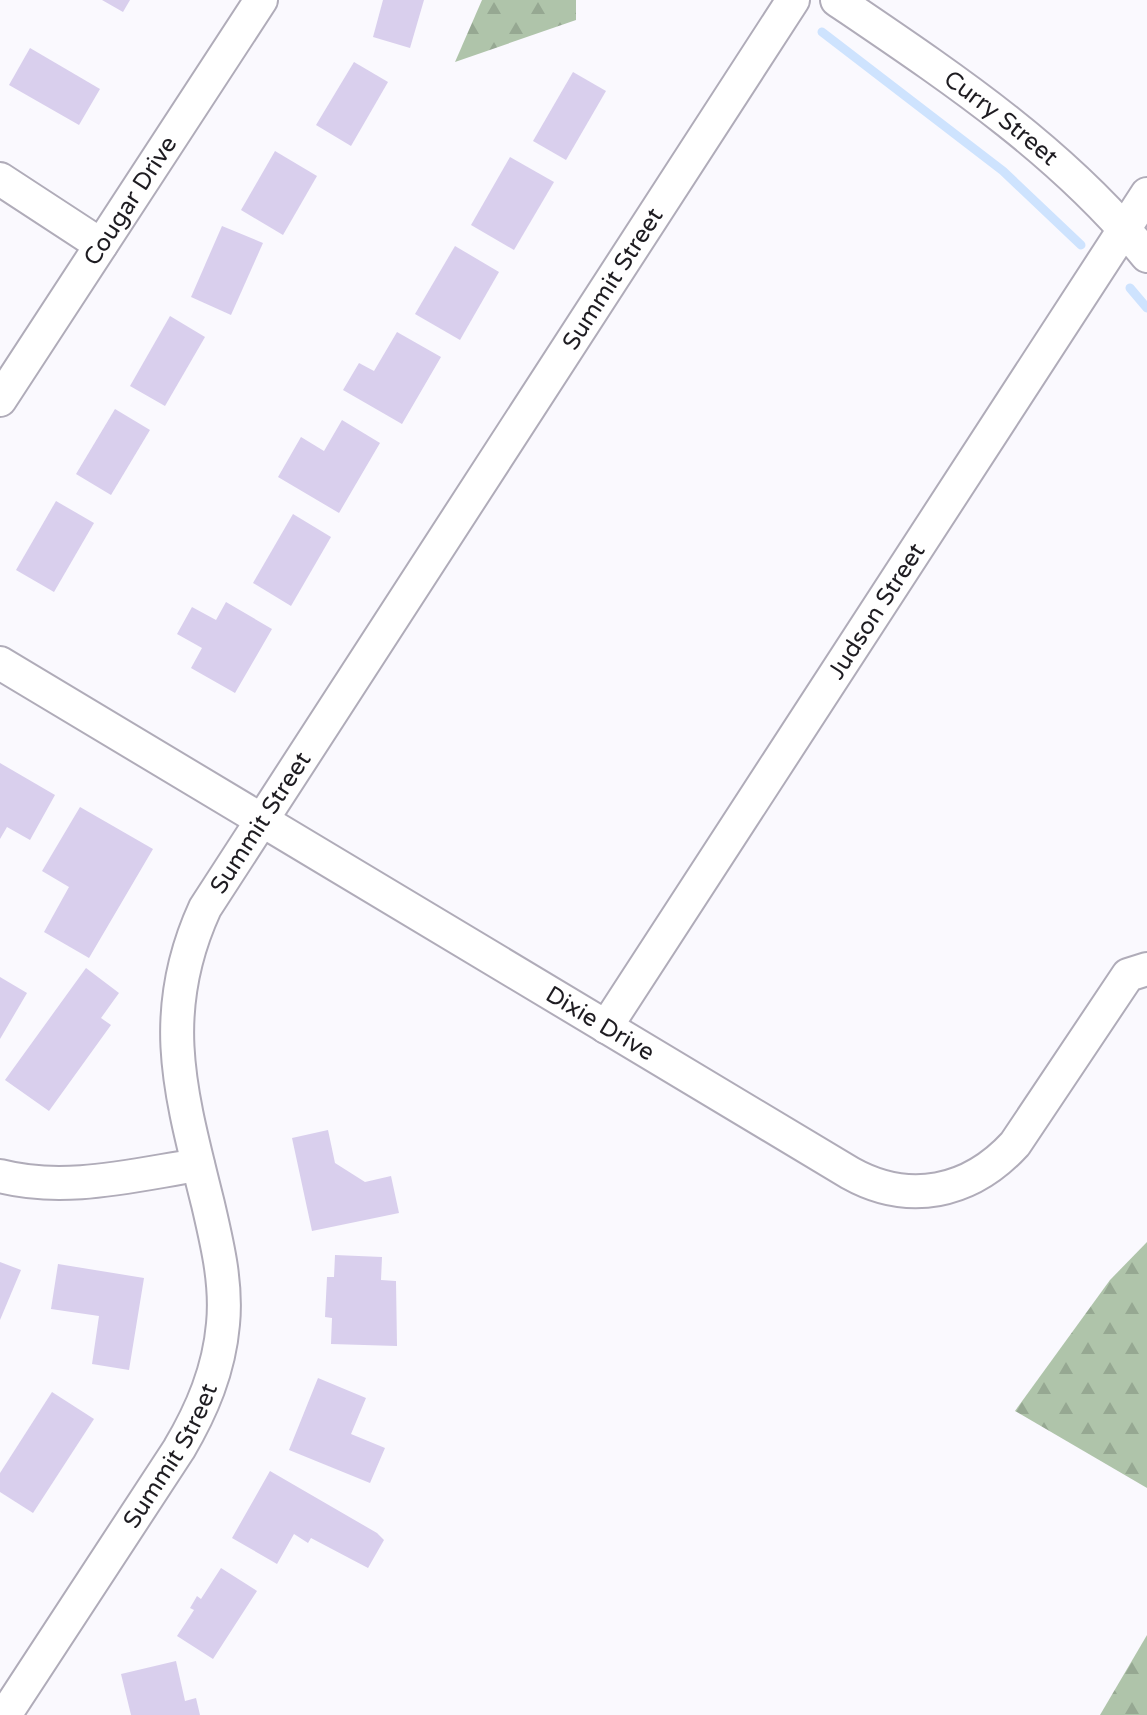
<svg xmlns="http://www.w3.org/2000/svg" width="1147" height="1715" font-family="'Varela Round',sans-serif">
  <defs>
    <pattern id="forest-firs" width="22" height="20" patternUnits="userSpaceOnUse" patternTransform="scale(2)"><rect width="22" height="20" fill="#afc4aa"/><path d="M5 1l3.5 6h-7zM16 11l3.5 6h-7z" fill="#96a892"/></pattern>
  </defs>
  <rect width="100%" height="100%" fill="#faf9fe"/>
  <!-- forest -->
  <g fill="url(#forest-firs)">
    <path d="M482,0H576V20L455,62Z"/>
    <path d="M1147,1242V1488L1015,1411L1110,1280Z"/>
    <path d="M1147,1635V1715H1100Z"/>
  </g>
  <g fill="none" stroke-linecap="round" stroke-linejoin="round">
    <!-- stream -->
    <g stroke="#cee3fe" stroke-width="9">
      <path d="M822,32L1003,171L1081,245"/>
      <path d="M1130,288L1147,308"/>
    </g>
  </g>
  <!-- building -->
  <g fill="#d9cfed">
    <path d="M102,0H130L123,12Z"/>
    <path d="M383,0H424L410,48L373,37Z"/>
    <path d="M30,48L100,89L79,125L9,85Z"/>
    <path d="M354,62L388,82L351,146L316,125Z"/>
    <path d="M573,72L606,91L566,160L533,141Z"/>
    <path d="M275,151L317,176L283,235L241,210Z"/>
    <path d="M510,157L554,182L514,250L471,225Z"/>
    <path d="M222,226L263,243L231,315L191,297Z"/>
    <path d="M455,246L499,272L460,340L415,314Z"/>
    <path d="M170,316L205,337L165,406L130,386Z"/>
    <path d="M397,332L441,357L402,424L343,390L359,363L374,371Z"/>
    <path d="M115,409L150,430L111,495L76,474Z"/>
    <path d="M342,420L380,443L339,513L278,477L301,437L324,451Z"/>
    <path d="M56,501L94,523L54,592L16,570Z"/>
    <path d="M293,514L331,537L291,606L253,583Z"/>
    <path d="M226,602L272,629L235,693L191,668L202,648L177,634L192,607L216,620Z"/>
    <path d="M0,763L55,795L30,840L7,827L0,839Z"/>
    <path d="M80,807L153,849L89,958L44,932L69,887L42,871Z"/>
    <path d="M86,968L119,993L101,1018L111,1025L49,1111L5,1080Z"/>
    <path d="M0,977L27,993L0,1039Z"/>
    <path d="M328,1130L335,1163L365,1182L391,1176L399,1213L312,1231L292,1138Z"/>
    <path d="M335,1255L382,1257L381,1280L396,1281L397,1346L331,1344L332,1318L325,1317L327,1277H334Z"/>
    <path d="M0,1262L21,1270L0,1320Z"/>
    <path d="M58,1264L144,1278L129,1370L92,1364L99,1316L51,1309Z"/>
    <path d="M318,1378L366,1398L351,1434L385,1448L370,1483L289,1450Z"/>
    <path d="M52,1392L94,1419L33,1513L0,1492V1473Z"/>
    <path d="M270,1471L377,1533L384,1540L368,1568L311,1538L308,1543L294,1534L277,1564L232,1538Z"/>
    <path d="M221,1568L257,1591L213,1659L177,1636L194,1610L190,1608L197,1596L201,1599Z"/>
    <path d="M176,1661L185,1701L196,1698L200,1715H131L121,1674Z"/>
  </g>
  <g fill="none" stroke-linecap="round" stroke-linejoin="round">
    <defs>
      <g id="minor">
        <path id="s1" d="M837,0C949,76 1061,150 1147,256"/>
        <path d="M0,179L101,245"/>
        <path id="s2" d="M0,400L261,0"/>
        <path id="s3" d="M0,663L850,1173C909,1206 970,1193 1015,1144L1128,975L1147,969"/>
        <path id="s4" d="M606,1027L1147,194"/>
        <path d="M0,1176C65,1193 133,1175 198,1165"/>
        <path id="s5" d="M5,1715L179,1449C202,1410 219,1370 223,1324C227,1283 217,1243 208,1204C181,1095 156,1015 205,908L793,0"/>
      </g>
    </defs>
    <!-- minor casing -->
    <use href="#minor" stroke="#b0acb9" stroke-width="36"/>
    <!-- minor -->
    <use href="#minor" stroke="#fff" stroke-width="32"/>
  </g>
  <g text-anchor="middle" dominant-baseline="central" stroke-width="6" stroke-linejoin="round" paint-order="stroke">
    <!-- street labels -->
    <g font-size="24" fill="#1e1c21" stroke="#faf9fe">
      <text stroke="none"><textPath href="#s1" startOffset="202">Curry Street</textPath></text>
      <text stroke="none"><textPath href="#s2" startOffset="238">Cougar Drive</textPath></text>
      <text stroke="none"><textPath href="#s5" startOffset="1626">Summit Street</textPath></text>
      <text stroke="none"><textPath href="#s4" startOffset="496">Judson Street</textPath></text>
      <text stroke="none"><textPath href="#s5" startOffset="978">Summit Street</textPath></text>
      <text stroke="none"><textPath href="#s3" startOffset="700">Dixie Drive</textPath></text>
      <text stroke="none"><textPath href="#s5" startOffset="308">Summit Street</textPath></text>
    </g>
  </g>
</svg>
